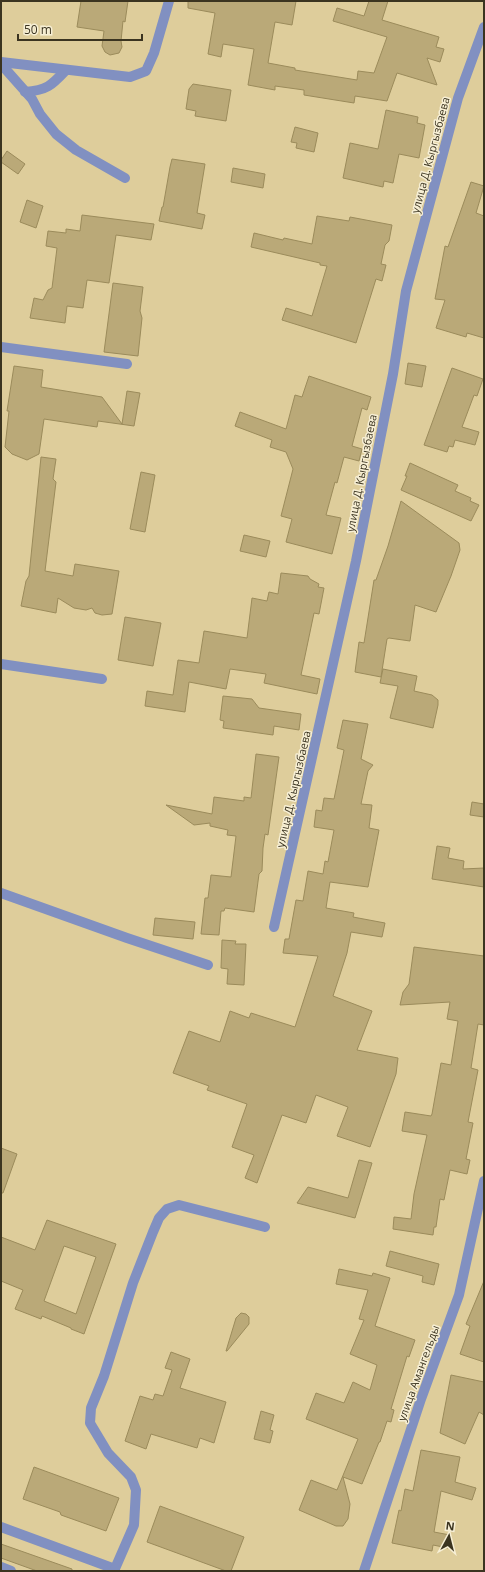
<svg xmlns="http://www.w3.org/2000/svg" width="485" height="1572" font-family="'Open Sans',sans-serif">
  <rect width="100%" height="100%" fill="#decd9b"/>
  <!-- building -->
  <g fill="#baa978" stroke="#9b8b5b" fill-rule="evenodd">
    <path d="M81,1H128L125,22L123,21L121,41L122,47L119,53L110,55L105,52L102,46L104,31L77,27Z"/>
    <path d="M188,1H296L292,25L275,22L268,63L295,68V70L357,80L358,71L374,73L387,37L333,21L337,8L364,16L369,1H388L382,20L439,37L436,47L444,49L440,62L427,58L437,85L397,73L387,101L355,96L354,103L304,95V90L275,86V90L248,85L254,49L223,44L221,57L208,54L215,13L188,8Z"/>
    <path d="M193,84L231,90L226,121L195,116L196,111L186,109L189,89Z"/>
    <path d="M386,110L418,117L417,123L425,125L419,158L399,154L393,183L384,181L383,187L343,178L350,143L378,149Z"/>
    <path d="M295,127L318,133L314,152L296,148L297,143L291,142Z"/>
    <path d="M7,151L25,164L18,174L1,162V160Z"/>
    <path d="M172,159L205,164L197,213L205,215L202,229L159,221L162,207H163L170,167Z"/>
    <path d="M233,168L265,174L263,188L231,182Z"/>
    <path d="M471,182L484,186L476,213L484,216V338L467,333L466,337L436,328L445,300L435,299L445,246L448,247Z"/>
    <path d="M27,200L43,206L36,228L20,222Z"/>
    <path d="M82,215L154,224L151,240L116,235L109,283L87,280L83,308L67,306L65,323L30,318L34,298L43,300L48,290L52,288L57,248L46,246L48,231L66,233V229L80,231Z"/>
    <path d="M317,216L349,221L350,217L392,225L389,241L385,245L381,264L386,265L382,281L376,279L356,343L282,320L286,308L312,316L327,266L320,265V263L251,247L254,233L283,240L284,238L312,244Z"/>
    <path d="M113,283L143,287L140,311L142,318L138,356L104,352Z"/>
    <path d="M408,363L426,366L422,387L405,384Z"/>
    <path d="M14,366L43,370L41,387L102,397L122,424L127,391L140,393L134,426L98,421L97,427L44,419L39,454L27,460L12,454L5,447L9,411H7Z"/>
    <path d="M452,368L483,379L477,396L474,395L462,427L479,432L475,445L455,440L453,447L449,446L447,452L424,445Z"/>
    <path d="M309,376L371,397L367,410L362,408L352,446L362,449L359,461L344,457L337,483L335,482L326,515L341,518L332,554L286,542L292,519L281,516L293,469L286,452L270,447L272,440L235,426L240,412L286,429L295,395L302,397Z"/>
    <path d="M41,457L56,459L53,479L56,482L45,571L73,576L75,564L119,571L112,614L102,615L95,613L92,608L86,610L74,608L58,598L56,613L21,606L26,581L29,576Z"/>
    <path d="M410,463L458,485L455,491L471,498L470,501L479,505L471,521L401,490L407,476H405Z"/>
    <path d="M141,472L155,475L145,532L130,529Z"/>
    <path d="M401,501L459,543L460,550L451,576L436,612L415,605L410,641L389,638L387,639L381,677L355,672L359,642L364,643L374,580H376L388,546Z"/>
    <path d="M244,535L270,541L266,557L240,551Z"/>
    <path d="M281,573L308,576L310,579L319,584L318,587L324,588L319,614L314,613L301,675L320,679L317,694L264,683L266,674L230,669L226,689L189,682L185,712L145,706L147,691L173,695L178,660L199,663L204,631L247,638L252,598L267,601L269,592L278,594Z"/>
    <path d="M125,617L161,623L153,666L118,660Z"/>
    <path d="M383,669L417,676L414,691L432,695L438,700V705L433,728L390,718L398,686L380,683Z"/>
    <path d="M223,696L252,699L259,708L301,714L299,730L274,726L273,735L223,728L224,721L220,720Z"/>
    <path d="M343,720L368,724L361,759L373,765L368,771L361,804L372,805L369,828L379,830L368,887L330,882L326,908L354,913L353,917L385,923L382,937L351,932L347,953L333,996L372,1011L357,1050L398,1058L396,1074L370,1147L337,1136L348,1107L316,1095L306,1123L282,1115L257,1183L245,1178L254,1155L232,1147L247,1104L207,1090L209,1086L173,1073L189,1031L220,1042L230,1011L249,1018L251,1013L295,1027L318,956L283,953L285,939H289L296,900L303,901L308,871L323,874L325,861L328,862L334,830L314,827L316,810L322,811L324,798L334,799L344,750L337,748Z"/>
    <path d="M256,754L279,757L268,835L265,834L263,848L262,871L259,874L254,912L225,908L224,911H221L219,935L201,934L205,898H208L211,875L231,877L236,836L227,835L228,830L210,826V823L194,825L166,805L212,814L214,797L244,801V797L251,798Z"/>
    <path d="M472,802L484,804V817L470,815Z"/>
    <path d="M437,846L450,848L448,858L464,861L463,869L484,868V887L432,879Z"/>
    <path d="M155,918L195,922L193,939L153,935Z"/>
    <path d="M222,940L236,941L235,944H246L244,985L227,984L228,969L221,968Z"/>
    <path d="M414,947L484,956V1025L478,1024L471,1068L478,1070L468,1122L473,1123L466,1159L470,1160L467,1174L450,1170L444,1200L440,1199L436,1227H434L433,1235L393,1229L394,1217L411,1219L414,1194L427,1135L402,1131L405,1112L431,1116L432,1114L441,1063L451,1065L458,1021L447,1019L450,1002L400,1005L403,992L409,984Z"/>
    <path d="M1,1148L17,1154L3,1193H1Z"/>
    <path d="M359,1160L372,1163L355,1218L297,1203L308,1187L348,1198Z"/>
    <path d="M47,1220L116,1244L84,1334L71,1329V1328L42,1316L41,1319L15,1309L23,1290L1,1281V1237L35,1250ZM64,1246L96,1257L76,1314L44,1301Z"/>
    <path d="M390,1251L439,1264L434,1285L422,1282L423,1276L386,1266Z"/>
    <path d="M339,1269L372,1276L373,1273L390,1278L375,1326L415,1340L409,1357L407,1356L391,1409L394,1410L391,1422L387,1421L380,1442H379L362,1484L343,1477L350,1504L348,1519L343,1526H336L299,1510L311,1480L337,1490L358,1439L306,1419L316,1393L344,1403L353,1382L370,1390L377,1365L350,1354L364,1320L359,1319L368,1290L336,1284Z"/>
    <path d="M484,1281V1362L460,1354L470,1326L466,1324Z"/>
    <path d="M241,1313L246,1314L249,1317V1324L227,1351H226L236,1318Z"/>
    <path d="M171,1352L190,1359L180,1388L226,1402L214,1443L200,1438L197,1448L151,1434L146,1449L125,1441L140,1396L153,1400L155,1394L163,1396L172,1370L165,1368Z"/>
    <path d="M451,1375L484,1382V1415L479,1412L465,1444L440,1433Z"/>
    <path d="M261,1411L274,1415L270,1430L273,1431L270,1443L254,1439Z"/>
    <path d="M421,1450L460,1457L455,1482L476,1488L472,1500L441,1491L434,1532L450,1535L448,1548L433,1545L432,1551L392,1543L399,1510L401,1511L405,1489L413,1491Z"/>
    <path d="M34,1467L119,1498L106,1531L61,1515L60,1512L23,1499Z"/>
    <path d="M160,1506L244,1537L231,1571H226L147,1542Z"/>
    <path d="M1,1544L72,1569V1571H37L1,1558Z"/>
  </g>
  <g fill="none" stroke-linecap="round" stroke-linejoin="round">
    <!-- minor -->
    <g stroke="#8190c1" stroke-width="10">
      <path d="M1,62L130,77L146,71L154,53L169,1"/>
      <path d="M1,64L32,99L40,114L56,134L76,150L125,178"/>
      <path d="M25,92C47,90 51,86 66,70"/>
      <path d="M1,347L127,364"/>
      <path d="M1,664L102,679"/>
      <path d="M1,893L127,938L208,965"/>
      <path d="M274,927L356,561L393,374L406,291L458,98L484,27"/>
      <path d="M1,1527L115,1569"/>
      <path d="M1,1567L11,1571"/>
      <path d="M114,1571L134,1525L136,1490L131,1477L108,1453L90,1423L91,1408L104,1376L133,1283L153,1232L159,1218L167,1209L179,1205L265,1227"/>
      <path d="M364,1571L421,1399L459,1295L484,1181"/>
    </g>
  </g>
  <g text-anchor="middle" dominant-baseline="central" stroke-width="3" stroke-linejoin="round" paint-order="stroke">
    <!-- street labels -->
    <g font-size="11" fill="#3b3420" stroke="#f7efd5">
      <text transform="translate(430 155) rotate(-75)">улица Д. Кыргызбаева</text>
      <text transform="translate(361 473) rotate(-79)">улица Д. Кыргызбаева</text>
      <text transform="translate(293 789) rotate(-77)">улица Д. Кыргызбаева</text>
      <text transform="translate(418 1373) rotate(-70)">улица Амангельды</text>
    </g>
  </g>
  <!-- border -->
  <rect width="485" height="1572" fill="none" stroke="#3b3420" stroke-width="4"/>
  <!-- north arrow -->
  <g transform="translate(449 1536) rotate(7)" stroke="#f7efd5" stroke-width="3" paint-order="stroke">
  <path d="M0-3L7 15L0 10L-7 15Z" fill="#3b3420"/>
  <text y="-6" font-size="11" font-weight="bold" text-anchor="middle" fill="#3b3420">N</text>
  </g>
  <!-- scale -->
  <path d="M18 34v6h124v-6" fill="none" stroke="#3b3420" stroke-width="2"/>
  <text x="24" y="34" font-size="12" fill="#3b3420" stroke="#f7efd5" stroke-width="3" paint-order="stroke">50 m</text>
</svg>
